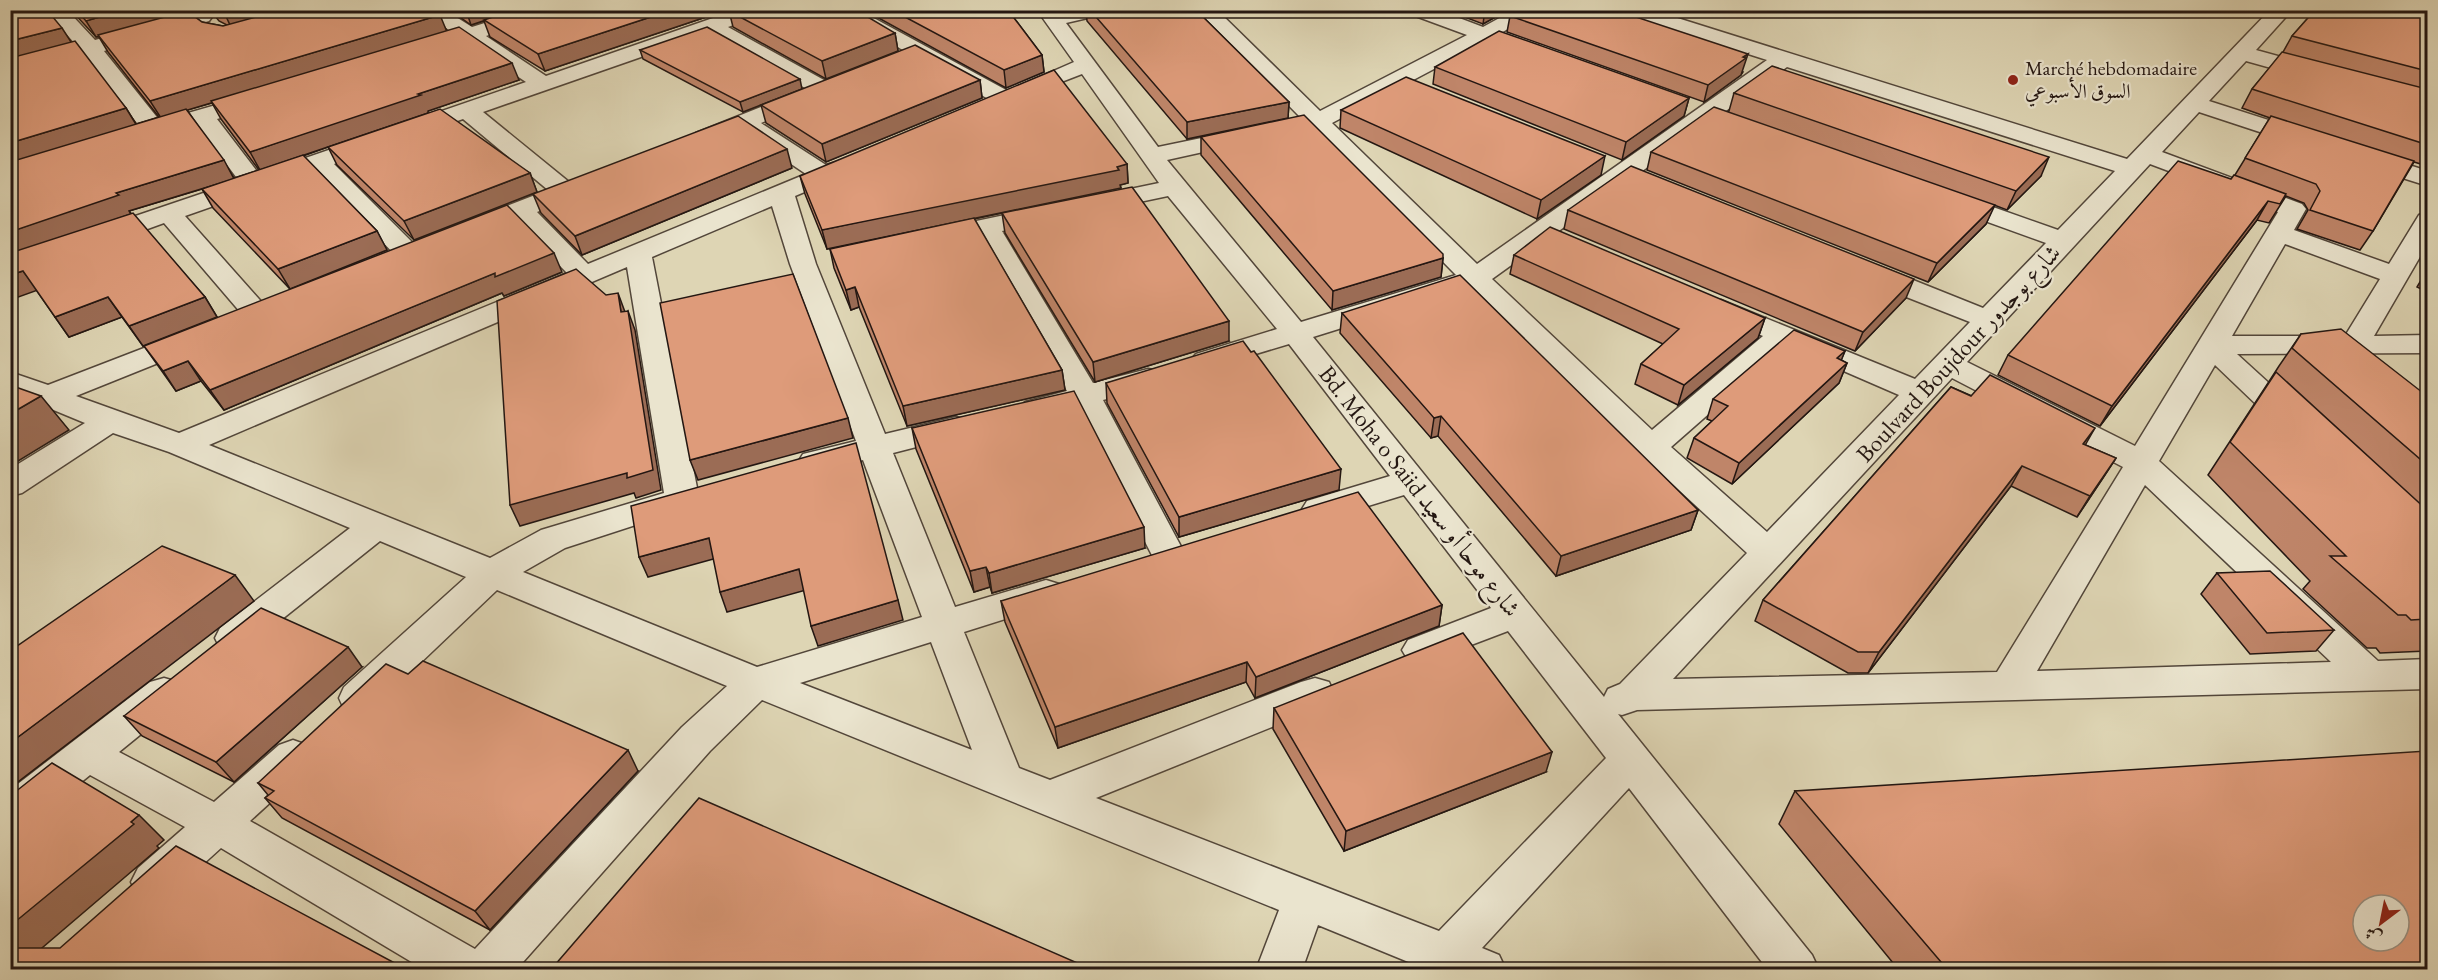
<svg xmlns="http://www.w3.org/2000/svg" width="2438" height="980" font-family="'EB Garamond',Amiri,serif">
  <rect width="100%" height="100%" fill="#ded5b4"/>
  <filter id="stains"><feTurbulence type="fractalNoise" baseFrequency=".00333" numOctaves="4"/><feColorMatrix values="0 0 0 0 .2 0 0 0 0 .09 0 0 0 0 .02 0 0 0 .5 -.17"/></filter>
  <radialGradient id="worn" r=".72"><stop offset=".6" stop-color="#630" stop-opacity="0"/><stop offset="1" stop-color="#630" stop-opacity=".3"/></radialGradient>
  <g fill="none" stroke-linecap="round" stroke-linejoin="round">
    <defs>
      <g id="minor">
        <path d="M45,10H67L95,40L202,11L209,13L212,17L209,21L104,51L160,121L258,93L266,95L269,100L266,105L217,119L259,174L526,82L467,43L428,54L421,52L417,48L421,44L453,33L421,10H445L472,27L526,10H558L555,14L486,36L546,76L736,10H767L764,14L728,27L833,85L836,90L833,95H817L710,33L483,112L569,182L578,180L587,182L590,187L587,192L537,212L588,264L806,174L742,131L712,143H696L692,138L696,133L796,93H812L815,98L812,103L761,123L826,165L843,160L852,162L855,167L852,172L795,196L816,264L885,434L956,417L967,420L972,427L967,434L893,453L955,607L1046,580L1059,584L1064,593L1059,602L964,632L1019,768L1050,780L1301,682L1315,678L1329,682L1334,693L1329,704L1096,798L1439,931L1606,758L1508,631L1421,664L1408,660L1402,650L1408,640L1491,608L1404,495L1319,521L1307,517L1302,509L1307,501L1390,476L1289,344L1206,369L1196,366L1191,360L1196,354L1277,329L1168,196L1002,231L1093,383L1148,369L1159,371L1163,378L1159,385L1103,400L1185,554L1180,563L1168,566L1156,563L1076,408L1036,419L1025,416L1021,409L1025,402L1067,391L978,236L938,245L929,243L925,237L929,231L938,229L1159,183L1082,74L1015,100L1013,104H997L833,10H859L1008,91L1074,62L1037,10H1108L1105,14L1066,23L1158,147L1245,129L1253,131L1257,136L1253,141L1167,160L1301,322L1456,275L1312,129L1299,132L1291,130L1287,125L1291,120L1301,118L1195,10H1217L1320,111L1467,35L1410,14L1407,10H1438L1483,27L1514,10H1540L1501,33L1539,46L1542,51L1539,56H1523L1485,42L1332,123L1477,264L1767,60L1623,14L1620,10H1652L2127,159L2270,10H2292L2256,50L2326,69L2329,74L2326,79L2318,81L2246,61L2209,101L2315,135L2319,140L2315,145H2299L2199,112L2162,152L2302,204L2306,209L2294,230L2389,264L2419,215L2428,212V243L2374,336L2428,335V353L2237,354L2305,416L2310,423L2305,430L2294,433L2283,430L2215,365L2159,461L2378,661L2428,659V689L1637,710L1622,715L1618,714L1812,955L1819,970H1768L1629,788L1482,948L1499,955L1506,970H1428L1318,925L1302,970H1256L1279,910L762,700L710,751L516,970H425L221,848L168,896L153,902L138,896L131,882L138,868L185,827L90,775L25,828L10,833V790L150,682L164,678L178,682L183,693L178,704L119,752L214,802L279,745L293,740L307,745L313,757L307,769L250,821L475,949L682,727L727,686L497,590L372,709L358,713L344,709L339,698L344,687L466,577L380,541L246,648L233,652L220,648L215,638L220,628L350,528L169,452L113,433L22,493L10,496V469L85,423L10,392V372L48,385L183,333L193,330L203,333L207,339L203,345L76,396L179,433L567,273L516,221L481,235L472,237L463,235L459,229L463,223L548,190L463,119L334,164L418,248L422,254L418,260L409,262L400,260L314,171L185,216L267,308L271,314L267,320L257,322L247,320L164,223L109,243L100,245L91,243L87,237L91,231L239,181L197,124L155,137L141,136L137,131L140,127L86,56L10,77V64L77,46ZM1787,67L2115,171L2058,230L1956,194L1947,191L1938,194L1934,199L1938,204L2046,243L1983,308L1878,266L1868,264L1858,266L1854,272L1858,278L1970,322L1915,379L1721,300L1711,302L1707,308L1711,314L1763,336L1652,430L1492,279ZM2150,164L2278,212L2135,446L1967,362ZM772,206L790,264L856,441L803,454L798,462L803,470L814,473L863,460L922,617L757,667L523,572L565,548L694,506L699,498L652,257ZM2285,244L2380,279L2345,336H2232ZM627,267L664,493L541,530L490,558L209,445ZM1470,288L1640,454L1747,553L1620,684L1608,689L1604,697L1313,337ZM1786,346L1899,395L1767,532L1671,447ZM1952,378L2123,467L1997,672L1673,679ZM2145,485L2331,662L2037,671ZM931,642L972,750L800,683Z"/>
        <path d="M2364,151L2428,171V186L2355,163L2352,158L2355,153Z"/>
      </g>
    </defs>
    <!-- minor casing -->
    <use href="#minor" stroke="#52463a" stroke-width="3"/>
    <!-- minor -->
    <use href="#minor" fill="#eae4ce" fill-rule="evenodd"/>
  </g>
  <!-- wall -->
  <g fill="#bf8569" stroke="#241712" stroke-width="1.5" fill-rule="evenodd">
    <path d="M71,10H186L202,22L223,26L227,25L219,21L210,10H434L447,31L519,80L428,111V113L530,173L537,192L414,240L337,165L328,147L303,156L377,231L387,250L290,289L213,208L202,189L129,211L205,297L217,317L143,346L122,317L69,337L37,291L71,42L126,108L136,124L159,117L108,52L99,37H96ZM212,103L221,119L259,170L234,178L187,110Z"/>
    <path d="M450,10H727L545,71L490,37L484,21L471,25Z"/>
    <path d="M864,10H1008L1042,55L1044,72L1006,88Z"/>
    <path d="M1086,10H1196L1289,102L1288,118L1187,139L1087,21Z"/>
    <path d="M1446,10H1508L1483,24Z"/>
    <path d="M2315,10H2427V166L2414,162L2373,231L2360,250L2297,229L2308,210L2304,203L2286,196L2269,223L2257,220L2100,426L1998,375L2008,355L2231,179L2235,175L2270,118L2242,108L2252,89L2283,52L2292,36Z"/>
    <path d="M729,11L895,33L898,51L826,79L733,27Z"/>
    <path d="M1510,16L1743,72L1741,75L1704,102L1507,32Z"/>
    <path d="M640,50L802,89L743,112L643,59Z"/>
    <path d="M1435,67L1689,98L1684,116L1622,160L1433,84Z"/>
    <path d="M980,80L982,98L826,162L766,123L761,105Z"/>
    <path d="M1734,93L2041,176L2007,210L1994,205L1986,224L1928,282L1647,170L1651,152L1729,111Z"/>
    <path d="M1341,110L1601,175L1537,219L1340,128Z"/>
    <path d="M1201,137L1443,258L1441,277L1332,310L1201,155Z"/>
    <path d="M1127,164L1128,183L1120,185L1121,188L974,219L1062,370L1065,390L907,426L859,307L851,310L834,268L830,249L927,228L827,249L805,194L800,176Z"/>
    <path d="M792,168L582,255L541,213L533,194Z"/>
    <path d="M1568,210L1906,298L1855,351L1564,229Z"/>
    <path d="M1002,213L1229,341L1095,382L1005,233Z"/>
    <path d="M1514,255L1765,318L1758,338L1678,405L1635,384L1641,364L1663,344L1510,274Z"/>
    <path d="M2427,270V292L2417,287Z"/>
    <path d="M562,272L504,296L502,293L224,410L201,381L176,391L144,346Z"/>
    <path d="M1342,313L1698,510L1691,530L1556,576L1438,436L1431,438L1340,333Z"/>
    <path d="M2301,334L2427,396V651L2380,653L2376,648H2367L2303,589L2310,581L2208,475L2270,380L2279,366Z"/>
    <path d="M1845,351L1841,360L1847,363L1839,383L1732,484L1687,458L1694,438L1712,421L1707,419L1713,399Z"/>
    <path d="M1251,352L1339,490L1179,537L1107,403L1106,383Z"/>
    <path d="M1951,387L2116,458L2077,517L2011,486L1868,673H1848L1755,621L1763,600Z"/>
    <path d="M912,428L1145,548L992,593L990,587L974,592L916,449Z"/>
    <path d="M2217,573L2334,630L2316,651L2250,654L2201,594Z"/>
    <path d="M1001,601L1442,605L1439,626L1255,698L1246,682L1058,748L1005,622Z"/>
    <path d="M362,667L234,782L142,736L124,716Z"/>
    <path d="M1274,708L1546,772L1344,851L1273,729Z"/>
    <path d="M638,771L490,930L282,818L265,798L268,795L258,783Z"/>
    <path d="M1795,791L2427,969H1898L1779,824Z"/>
  </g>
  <!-- shaded-wall -->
  <g fill="#9b6c55" stroke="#241712" stroke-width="1.5">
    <path d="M123,10H186L185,13L96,37L86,21Z"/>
    <path d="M223,10H289L231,27Z"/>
    <path d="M466,10H516L471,25Z"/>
    <path d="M672,10H727L545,71L538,54Z"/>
    <path d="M1485,10H1508L1483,24Z"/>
    <path d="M440,15L447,32L161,118L150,101Z"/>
    <path d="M62,28L73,45L10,62V41Z"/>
    <path d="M895,33L898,51L826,79L822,61Z"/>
    <path d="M1748,54L1741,75L1704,102L1708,85Z"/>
    <path d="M1042,55L1044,72L1006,88L1004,70Z"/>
    <path d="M512,63L519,80L428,111V113L260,170L250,152L418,94Z"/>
    <path d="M800,79L802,89L743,112L740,102Z"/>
    <path d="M980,80L982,98L826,162L822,144Z"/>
    <path d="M1689,98L1684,116L1622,160L1626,142Z"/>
    <path d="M1289,102L1288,118L1187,139V122Z"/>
    <path d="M126,108L137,126L10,165V143Z"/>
    <path d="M787,149L792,168L582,255L575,236Z"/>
    <path d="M1605,156L1601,175L1537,219L1541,200Z"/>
    <path d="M2049,157L2041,176L2007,210L2016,191Z"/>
    <path d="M224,160L234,179L129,211L131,214L10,256V232L116,193Z"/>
    <path d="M1127,164L1128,183L1120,185L1121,188L827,249L822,230Z"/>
    <path d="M530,173L537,192L414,240L404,221Z"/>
    <path d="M2268,201L2257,220L2100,426L2112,406Z"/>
    <path d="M1995,205L1986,224L1928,282L1937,263Z"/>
    <path d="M377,231L387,250L290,289L278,269Z"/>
    <path d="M554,253L562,272L504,296L502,293L224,410L210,390L495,273Z"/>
    <path d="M1443,258L1441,277L1332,310L1333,291Z"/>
    <path d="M23,271L38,290L10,300V275Z"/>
    <path d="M1914,279L1906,298L1855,351L1863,332Z"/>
    <path d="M855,287L859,307L851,310L846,290Z"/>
    <path d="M618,293L625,312H621Z"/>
    <path d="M108,297L122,317L69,337L55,317Z"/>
    <path d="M205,297L217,317L143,346L129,326Z"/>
    <path d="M628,311L635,330L661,490L636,498L634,493L520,526L510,505Z"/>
    <path d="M1765,318L1758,338L1678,405L1684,385Z"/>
    <path d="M1229,321V341L1095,382L1093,362Z"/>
    <path d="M1845,351L1837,371V358Z"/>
    <path d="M188,361L201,381L176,391L163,371Z"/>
    <path d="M1847,363L1839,383L1732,484L1739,463Z"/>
    <path d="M1062,370L1065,390L907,426L903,406Z"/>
    <path d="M41,396L69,430L10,466V414Z"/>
    <path d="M1441,416L1438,436L1431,438L1434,418Z"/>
    <path d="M848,418L853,438L698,480L690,460Z"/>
    <path d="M2095,428L2083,449V444Z"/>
    <path d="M2116,458L2103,478L2077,517L2090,496Z"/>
    <path d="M2022,466L2011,486L1868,673L1879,652Z"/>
    <path d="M1341,469L1339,490L1179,537V517Z"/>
    <path d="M1698,510L1691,530L1556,576L1561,556Z"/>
    <path d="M1144,527L1145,548L992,593L989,573Z"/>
    <path d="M709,538L717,558L648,577L639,557Z"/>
    <path d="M986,567L990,587L974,592L970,571Z"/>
    <path d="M799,569L806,590L727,612L720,592Z"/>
    <path d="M235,575L254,601L10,788V743Z"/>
    <path d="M898,600L903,620L818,646L811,626Z"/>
    <path d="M1442,605L1439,626L1255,698L1256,677Z"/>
    <path d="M348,647L362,667L234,782L216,762Z"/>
    <path d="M1247,662L1246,682L1058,748L1055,727Z"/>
    <path d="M628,750L638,771L490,930L475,911Z"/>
    <path d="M1552,752L1546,772L1344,851L1346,831Z"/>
    <path d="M139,815L164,840L157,846L159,848L36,953L10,958V926Z"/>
  </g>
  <!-- building -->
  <g fill="#de9b7a" stroke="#241712" stroke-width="1.5" fill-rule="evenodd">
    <path d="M10,10H47L62,28L10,41Z"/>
    <path d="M76,10H123L86,21Z"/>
    <path d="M282,10H434L440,15L150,101L98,35L187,11L202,22L223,26Z"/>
    <path d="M514,10H672L538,54L484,20Z"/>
    <path d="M856,10L895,33L822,61L729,11Z"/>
    <path d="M892,10H1008L1042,55L1004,70Z"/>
    <path d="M1090,10H1196L1289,102L1187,122Z"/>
    <path d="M1518,10H1615L1748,54L1743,57L1746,58L1708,85L1510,16Z"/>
    <path d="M2315,10H2406L2427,19V71L2292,36Z"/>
    <path d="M459,27L512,63L418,94L421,95L250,152L211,101Z"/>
    <path d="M707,27L800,79L740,102L640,50Z"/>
    <path d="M1499,31L1689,98L1626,142L1435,67Z"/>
    <path d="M75,41L126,108L10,143V58Z"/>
    <path d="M915,45L980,80L822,144L761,105Z"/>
    <path d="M2282,52L2427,89V142H2426L2425,144L2252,89Z"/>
    <path d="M1772,66L2049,157L2016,191L1734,93Z"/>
    <path d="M1054,70L1127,164L1117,167L1119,170L822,230L800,176Z"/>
    <path d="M1406,77L1605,156L1541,200L1341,110Z"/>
    <path d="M1714,107L1995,205L1937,263L1651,152Z"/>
    <path d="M186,109L224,160L116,193L119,195L10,232V162Z"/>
    <path d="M440,109L530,173L404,221L328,147Z"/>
    <path d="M1304,115L1443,254V258L1333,291L1201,137Z"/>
    <path d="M738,116L787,149L575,236L533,194Z"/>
    <path d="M2271,116L2414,161L2373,231L2310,210L2320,191L2316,184L2245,158Z"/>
    <path d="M303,155L377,231L278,269L202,189Z"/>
    <path d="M2178,161L2231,179L2234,175L2286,194L2280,204L2268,201L2112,406L2008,355Z"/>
    <path d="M1631,166L1914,279L1863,332L1568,210Z"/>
    <path d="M1132,187L1229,321L1093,362L1002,213Z"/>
    <path d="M507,205L554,253L495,277V273L210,390L188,361L163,371L144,346Z"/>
    <path d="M133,213L205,297L129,326L108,297L55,317L23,271L10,275V253Z"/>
    <path d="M974,218L1062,370L903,406L855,287L846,290L830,249Z"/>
    <path d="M1550,227L1765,318L1684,385L1641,364L1679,329L1514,255Z"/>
    <path d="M576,269L606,295L618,293L621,312L628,311L653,470L627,478V473L510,505L497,301Z"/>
    <path d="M793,274L848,418L690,460L660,303Z"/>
    <path d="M1460,275L1698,510L1561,556L1441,416L1434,418L1342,313Z"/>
    <path d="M2341,329L2427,396V465L2292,348L2301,334Z"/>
    <path d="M1794,330L1845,351L1837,358L1847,363L1739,463L1694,438L1728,406L1713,399Z"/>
    <path d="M1243,341L1251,352L1254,351L1341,469L1179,517L1106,383Z"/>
    <path d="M2276,372L2427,510V619L2411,620L2406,615H2398L2330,556H2346L2230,442Z"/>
    <path d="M1990,375L2095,428L2083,444L2116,458L2090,496L2022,466L1879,652H1858L1763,600L1951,387L1971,396Z"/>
    <path d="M10,385L41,396L10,414Z"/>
    <path d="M1074,391L1144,527L989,573L986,567L970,571L912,428Z"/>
    <path d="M856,443L898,600L811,626L799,569L720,592L709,538L639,557L631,506Z"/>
    <path d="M1358,492L1442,605L1256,677L1247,662L1055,727L1001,601Z"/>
    <path d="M162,546L235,575L10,743V651Z"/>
    <path d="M2270,571L2334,630L2267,633L2217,573Z"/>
    <path d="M261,608L348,647L216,762L124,716Z"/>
    <path d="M1463,633L1552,752L1346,831L1274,708Z"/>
    <path d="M423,661L628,750L475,911L265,798L274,791L258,783L386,664L408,674Z"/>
    <path d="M2427,751V969H1947L1795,791ZM2363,905H2399V941H2363Z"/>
    <path d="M52,763L139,815L131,822L134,824L10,926V796Z"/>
    <path d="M699,798L1091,969H561L554,966Z"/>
    <path d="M176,846L404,968L403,969H10V948H60Z"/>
  </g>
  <!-- markers -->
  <circle fill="#8f2418" stroke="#eae4ce" stroke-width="2" cx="2013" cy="80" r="6"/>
  <g text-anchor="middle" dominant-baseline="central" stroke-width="4.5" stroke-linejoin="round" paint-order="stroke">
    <!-- far-poi labels -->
    <g font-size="20" fill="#241712" stroke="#eae4ce" text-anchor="start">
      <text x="2025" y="68">Marché hebdomadaire<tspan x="2025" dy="23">السوق الأسبوعي</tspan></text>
    </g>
    <!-- street labels -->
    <g font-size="24" fill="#241712" stroke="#eae4ce">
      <text transform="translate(1958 353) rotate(-47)">Boulvard Boujdour شارع بوجدور</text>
      <text transform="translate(1420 491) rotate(52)">Bd. Moha o Saiid شارع موحا أو سعيد</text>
    </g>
  </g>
  <!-- margin -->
  <rect width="2438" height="980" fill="none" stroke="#ded5b4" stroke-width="36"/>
  <rect x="12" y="12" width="2414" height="956" fill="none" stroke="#241712" stroke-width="3"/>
  <rect x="18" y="18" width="2402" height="944" fill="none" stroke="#241712" stroke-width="1.5"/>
  <!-- north arrow -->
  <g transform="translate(2381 923) rotate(212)"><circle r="28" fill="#eae4ce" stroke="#9b9283" stroke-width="1.5"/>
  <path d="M0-4.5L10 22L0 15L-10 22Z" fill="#8f2418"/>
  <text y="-9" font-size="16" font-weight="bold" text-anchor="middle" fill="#241712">ش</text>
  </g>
  <rect width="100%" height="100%" filter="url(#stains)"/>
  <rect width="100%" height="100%" fill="url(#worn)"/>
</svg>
